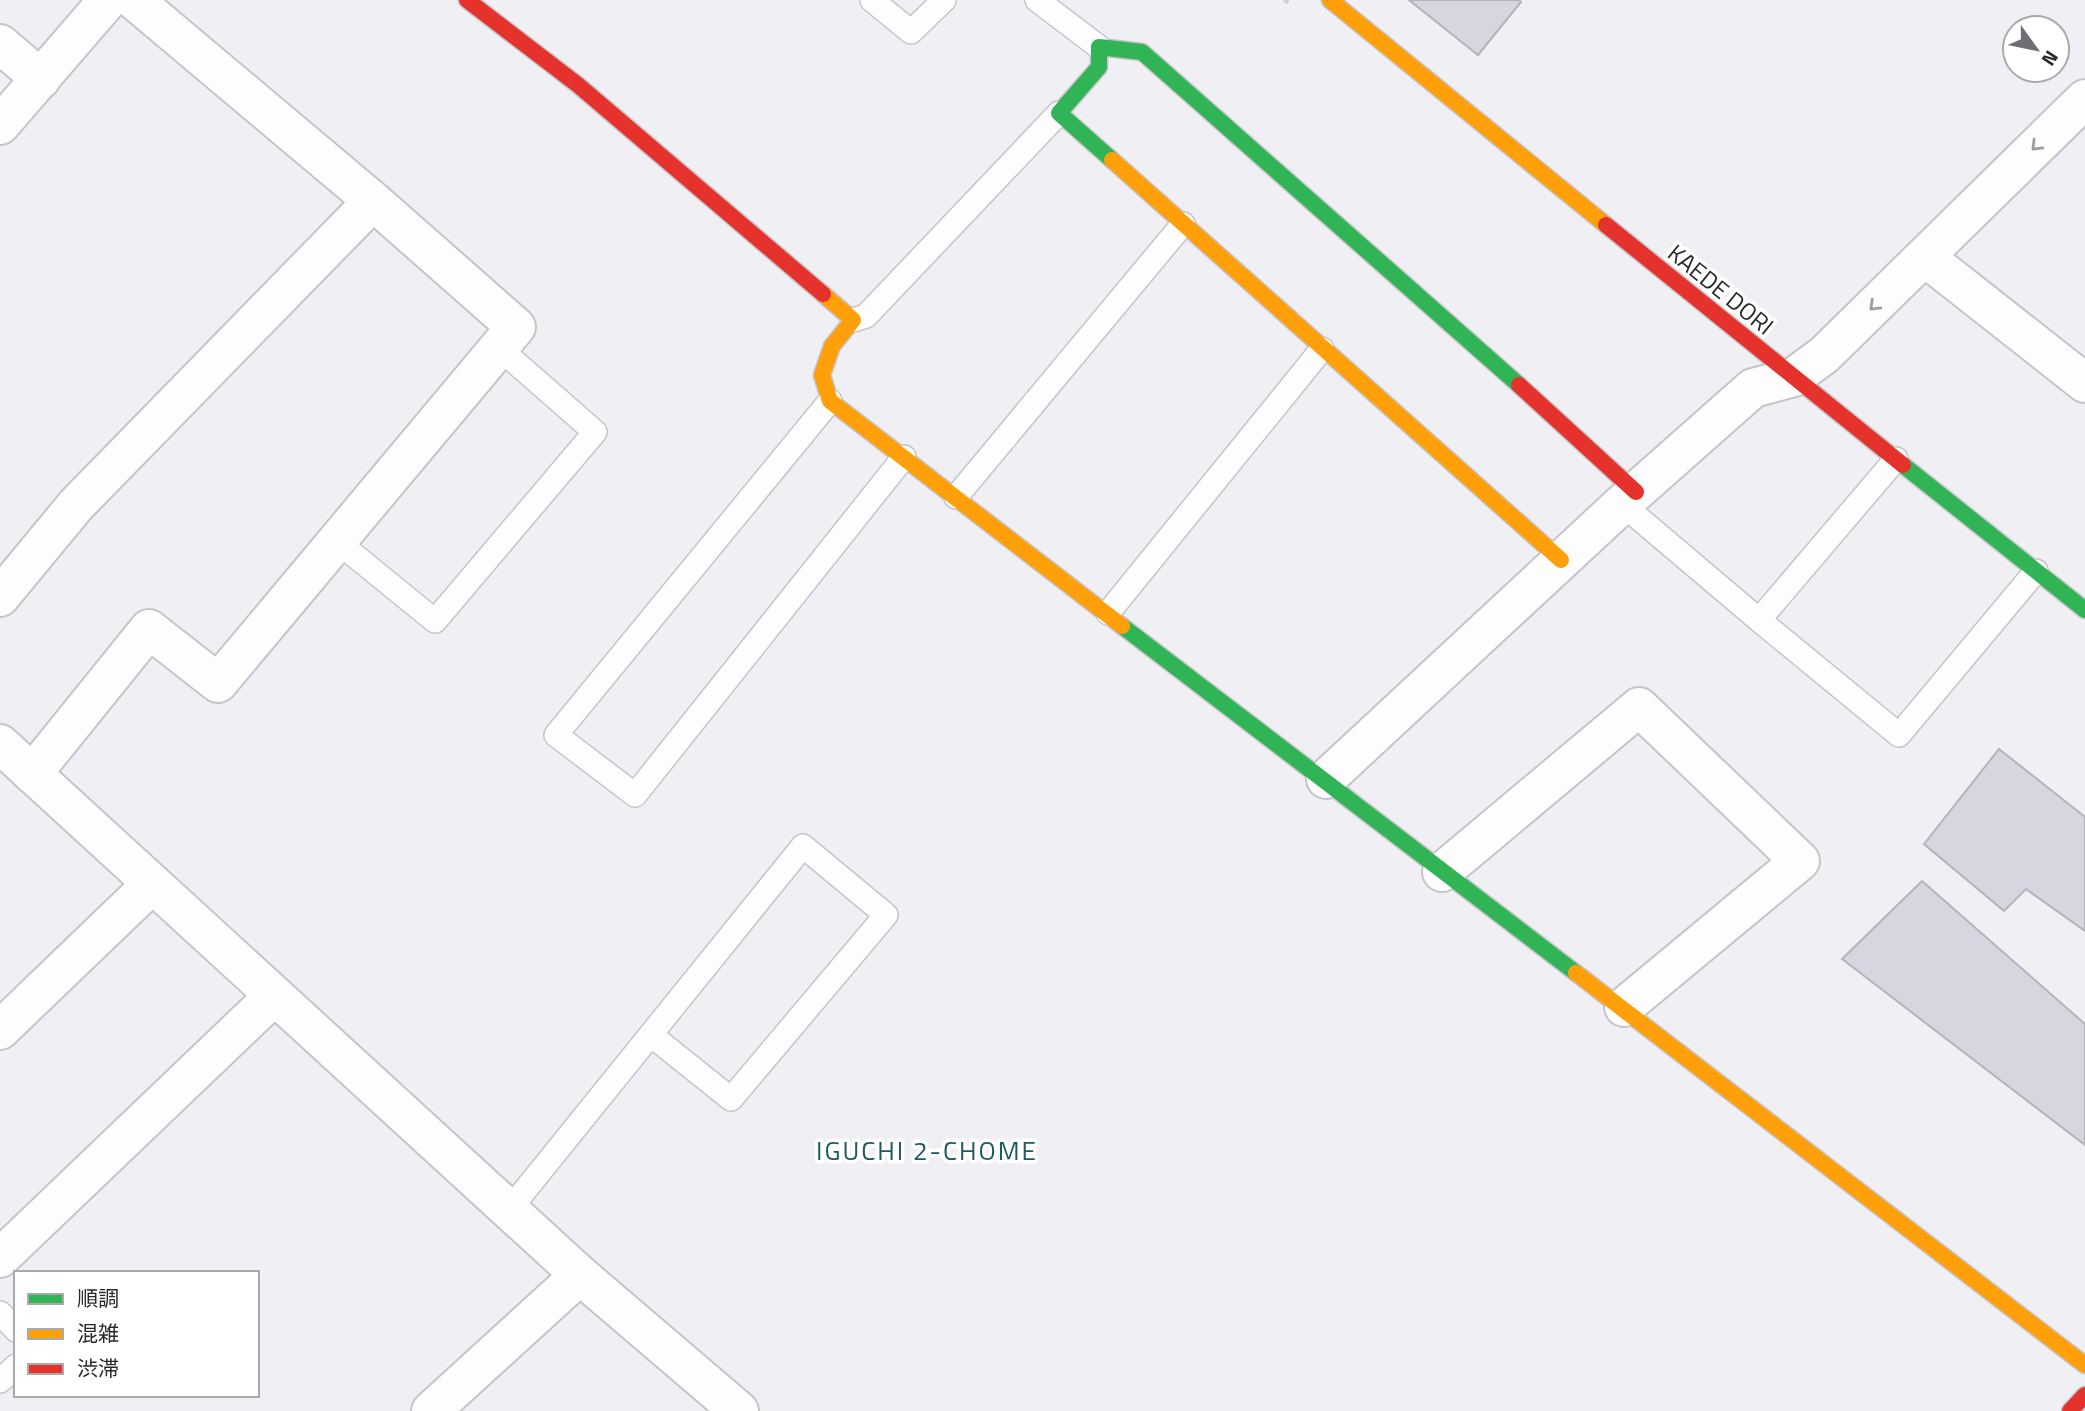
<svg xmlns="http://www.w3.org/2000/svg" width="2085" height="1411" font-family="'Titillium Web','Noto Sans JP',sans-serif">
  <rect width="100%" height="100%" fill="#efeff4"/>
  <!-- building -->
  <g fill="#d5d6e0" stroke="#b4b4b8" stroke-width="2">
    <path d="M1409,0H1519L1521,2L1478,55Z"/>
    <path d="M1999,749L2085,817V931L2026,889L2004,911L1924,844Z"/>
    <path d="M1922,881L2085,1024V1145L1842,959Z"/>
  </g>
  <g fill="none" stroke-linecap="round" stroke-linejoin="round">
    <defs>
      <g id="lane">
        <path d="M872,0L911,32L944,0"/>
        <path d="M1037,0L1099,47"/>
        <path d="M853,320L866,316L1059,113"/>
        <path d="M830,401L556,735L635,795L904,457"/>
        <path d="M1896,459L1759,620L1899,735L2036,571"/>
        <path d="M956,497L1183,224"/>
        <path d="M1622,504L1759,620"/>
        <path d="M338,542L435,621L595,432L499,348"/>
        <path d="M1108,613L1322,349"/>
        <path d="M509,1210L803,846L886,915L731,1099L651,1035"/>
        <path d="M0,1313L16,1330"/>
        <path d="M0,1381L16,1366"/>
      </g>
      <g id="street">
        <path d="M0,44L41,79"/>
        <path d="M0,125L108,0"/>
        <path d="M1925,257L2085,383"/>
        <path d="M0,597L76,505L373,201"/>
        <path d="M0,744L580,1275L739,1411"/>
        <path d="M32,774L149,629L218,683L516,327L373,201L134,0"/>
        <path d="M1326,779L1622,504L1753,388L1794,377L1824,355L2085,99"/>
        <path d="M1442,872L1639,707L1800,861L1624,1007"/>
        <path d="M0,1030L152,884"/>
        <path d="M0,1258L274,996"/>
        <path d="M431,1411L580,1275"/>
      </g>
      <g id="fast">
        <path d="M1112,160L1059,113L1099,67V47L1142,52L1519,385"/>
        <path d="M1903,465L2085,610"/>
        <path d="M1122,626L1576,973"/>
      </g>
      <g id="slow">
        <path d="M1330,0L1606,225"/>
        <path d="M1112,160L1561,560"/>
        <path d="M823,294L853,320L832,346L822,375L830,401L1122,626"/>
        <path d="M1576,973L2085,1365"/>
      </g>
      <g id="jam">
        <path d="M467,0L578,85L823,294"/>
        <path d="M1606,225L1903,465"/>
        <path d="M1519,385L1636,492"/>
        <path d="M2070,1411L2085,1395"/>
      </g>
    </defs>
    <!-- lane casing -->
    <use href="#lane" stroke="#c5c5c9" stroke-width="26"/>
    <!-- street casing -->
    <use href="#street" stroke="#c5c5c9" stroke-width="42"/>
    <!-- fast casing -->
    <use href="#fast" stroke="#c5c5c9" stroke-width="19"/>
    <!-- slow casing -->
    <use href="#slow" stroke="#c5c5c9" stroke-width="19"/>
    <!-- jam casing -->
    <use href="#jam" stroke="#c5c5c9" stroke-width="19"/>
    <!-- path -->
    <path stroke="#cfcfd2" stroke-width="4.5" stroke-dasharray="5 5" stroke-linecap="butt" d="M1284,0L1293,4"/>
    <!-- lane -->
    <use href="#lane" stroke="#fdfdfd" stroke-width="23"/>
    <!-- street -->
    <use href="#street" stroke="#fdfdfd" stroke-width="38"/>
    <!-- fast -->
    <use href="#fast" stroke="#30b455" stroke-width="16"/>
    <!-- slow -->
    <use href="#slow" stroke="#ff9f0a" stroke-width="16"/>
    <!-- jam -->
    <use href="#jam" stroke="#e5322d" stroke-width="16"/>
  </g>
  <!-- one-way arrows -->
  <defs><path id="oneway-chevron" d="M-2-3.5L2.5 0L-2 3.5" fill="none" stroke-width="1.6" stroke-linecap="round" stroke-linejoin="round" transform="scale(1.75)"/></defs>
  <g stroke="#9e9e9f">
    <use href="#oneway-chevron" transform="translate(2036 146) rotate(135)"/>
    <use href="#oneway-chevron" transform="translate(1874 306) rotate(136)"/>
  </g>
  <g text-anchor="middle" dominant-baseline="central" stroke-width="7" stroke-linejoin="round" paint-order="stroke">
    <!-- street labels -->
    <g font-size="24" fill="#2a2a2d" stroke="#fff">
      <text transform="translate(1721 289) rotate(39)">KAEDE DORI</text>
    </g>
    <!-- neighbourhood labels -->
    <g font-size="26" letter-spacing="2" fill="#205a61" stroke="#fff">
      <text x="927" y="1150">IGUCHI 2-CHOME</text>
    </g>
  </g>
  <!-- legend -->
  <rect x="14" y="1271" width="245" height="126" fill="#ffffff" stroke="#aaaaab" stroke-width="2"/>
  <rect x="28" y="1294" width="35" height="10" fill="#30b455" stroke="#aaaaab" stroke-width="2"/>
  <text x="77" y="1306" font-size="21" fill="#2a2a2d">順調</text>
  <rect x="28" y="1329" width="35" height="10" fill="#ff9f0a" stroke="#aaaaab" stroke-width="2"/>
  <text x="77" y="1341" font-size="21" fill="#2a2a2d">混雑</text>
  <rect x="28" y="1364" width="35" height="10" fill="#e5322d" stroke="#aaaaab" stroke-width="2"/>
  <text x="77" y="1376" font-size="21" fill="#2a2a2d">渋滞</text>
  <!-- north arrow -->
  <g transform="translate(2036 49) rotate(123)"><circle r="33" fill="#ffffff" stroke="#aaaaab" stroke-width="2"/>
  <path d="M0-5L12 26L0 18L-12 26Z" fill="#6f6f73"/>
  <text y="-10" font-size="19" font-weight="bold" text-anchor="middle" fill="#2a2a2d">N</text>
  </g>
</svg>
